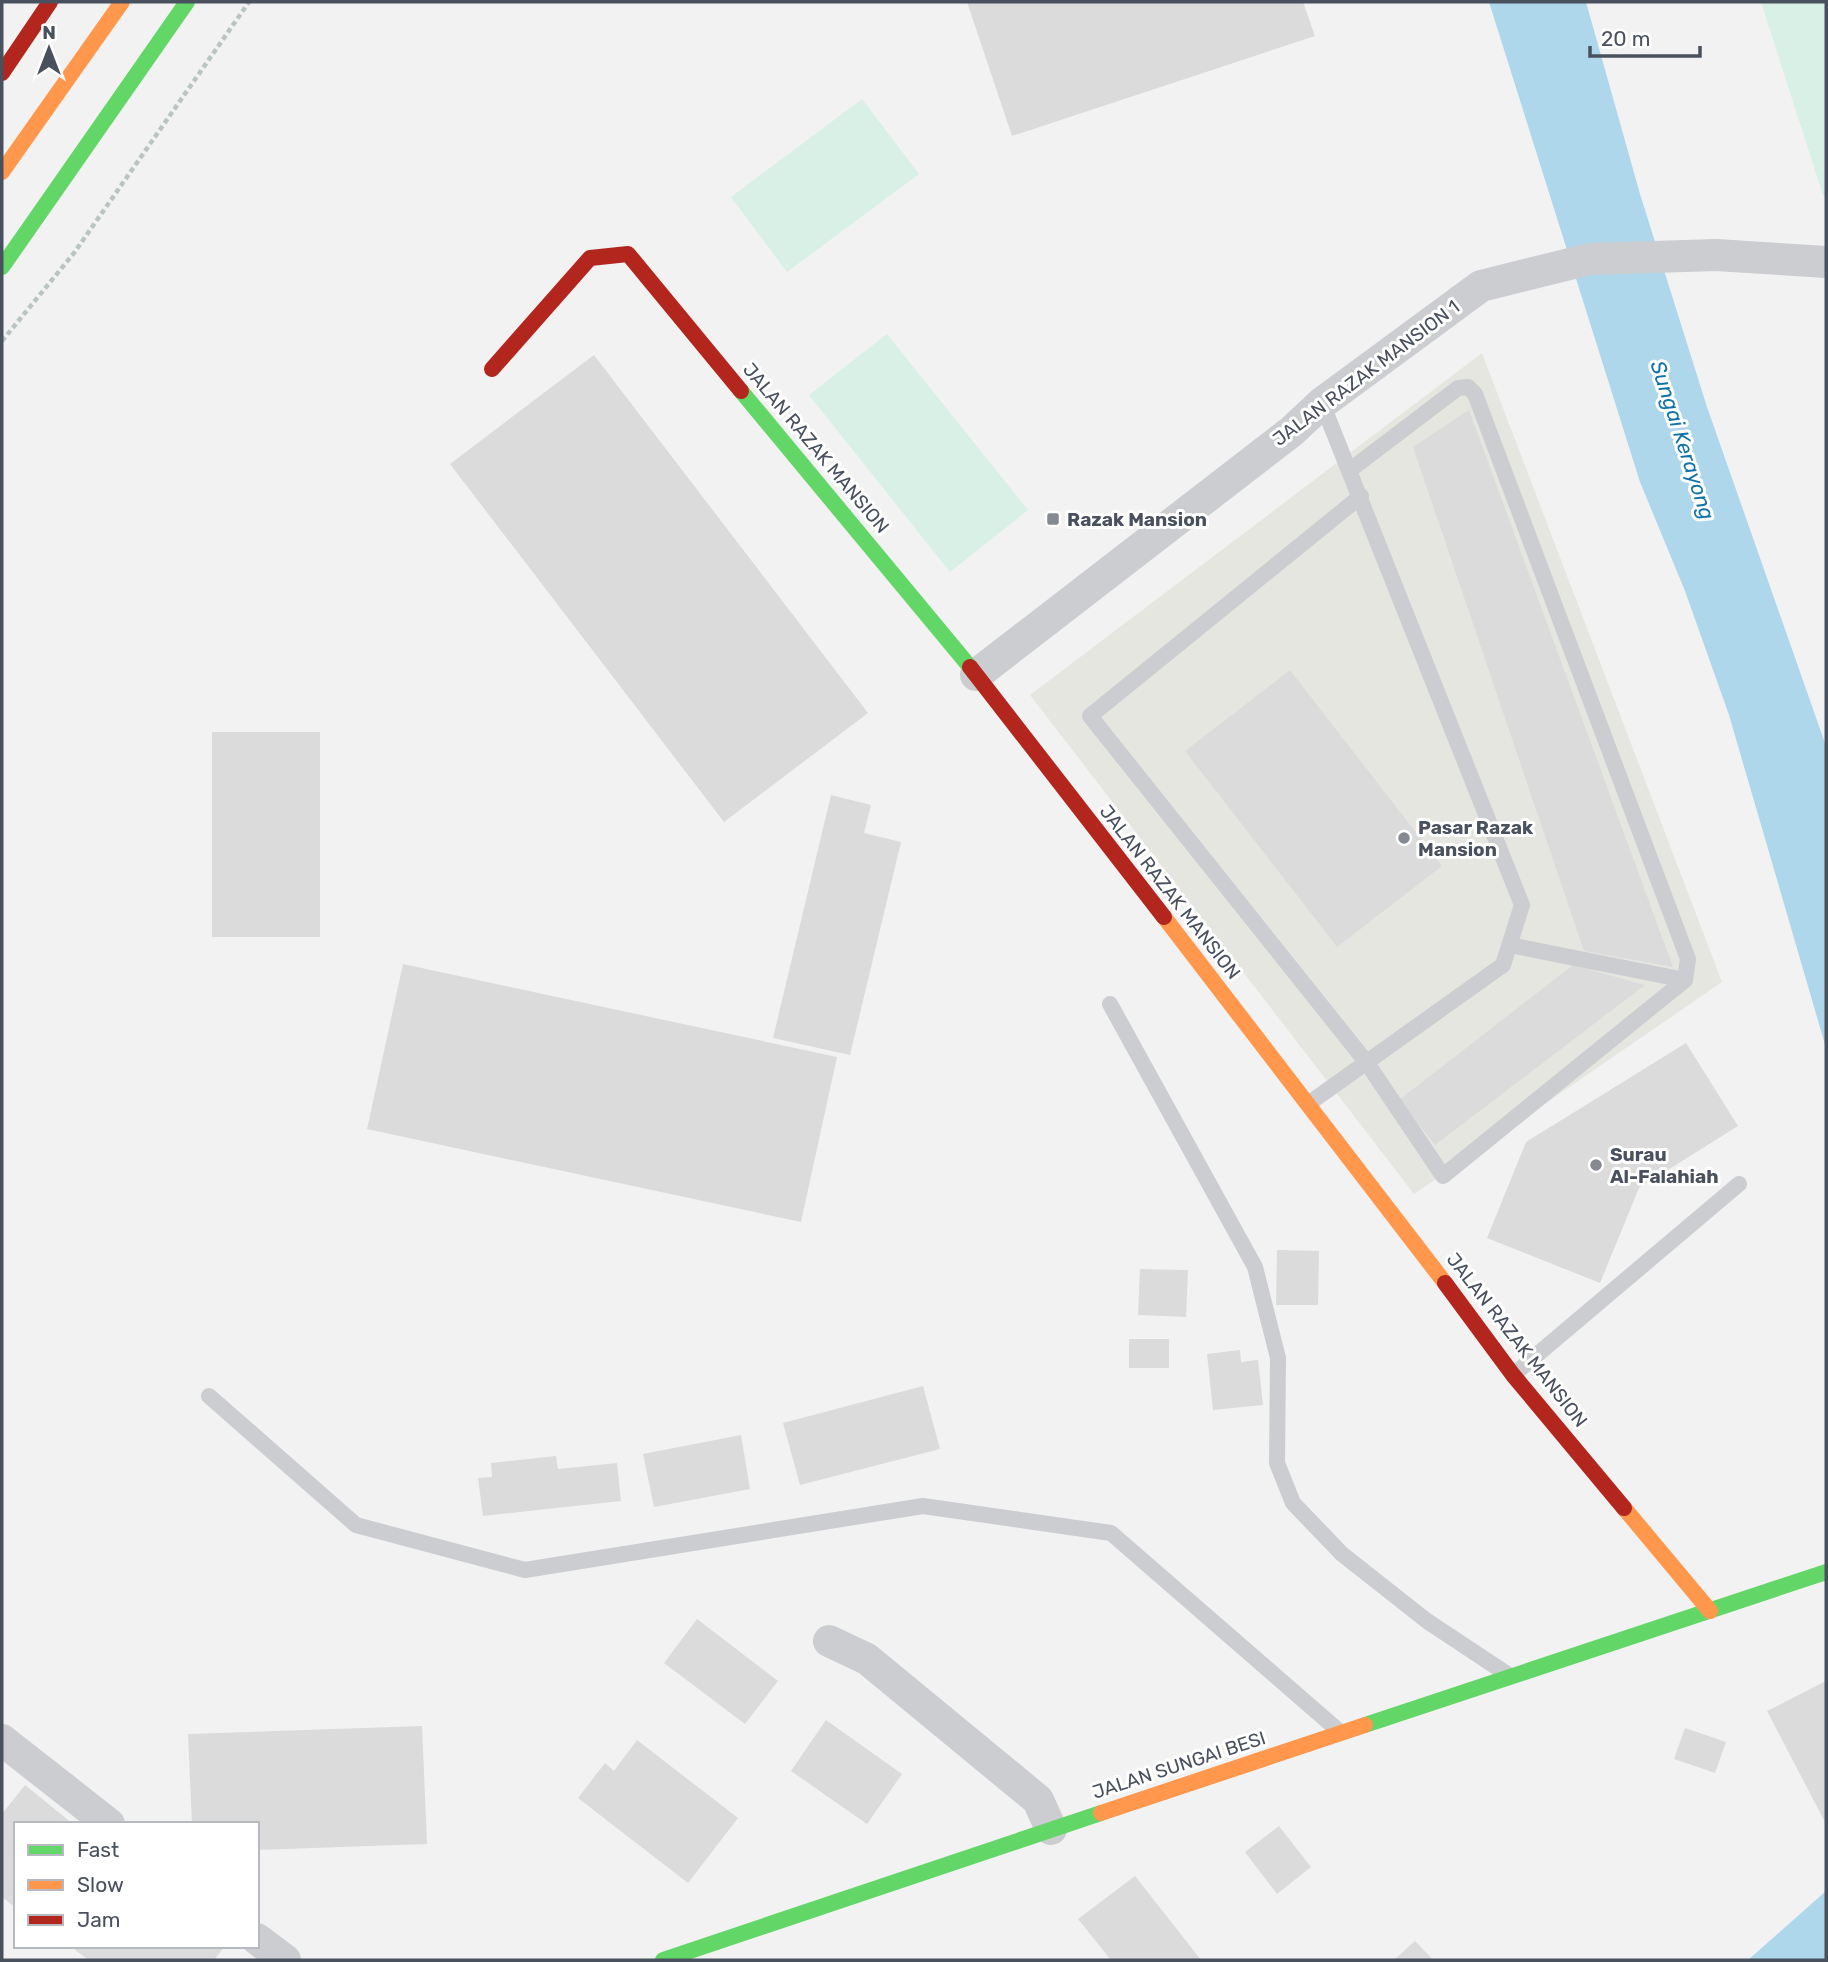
<svg xmlns="http://www.w3.org/2000/svg" width="1828" height="1962" font-family="Rubik,sans-serif">
  <rect width="100%" height="100%" fill="#f2f2f2"/>
  <!-- commercial -->
  <path fill="#e6e6e0" d="M1482,353L1722,982L1414,1194L1030,695Z"/>
  <!-- green -->
  <g fill="#d8f0e5">
    <path d="M1761,2H1826V196L1823,195Z"/>
    <path d="M862,99L919,174L787,272L731,197Z"/>
    <path d="M887,334L1028,510L950,572L809,395Z"/>
  </g>
  <!-- water -->
  <g fill="#aed7ec">
    <path d="M1489,2H1586L1640,194L1707,407L1826,746V1048L1729,715L1685,591L1640,482Z"/>
    <path d="M1826,1891V1960H1748Z"/>
  </g>
  <!-- building -->
  <g fill="#dbdbdc">
    <path d="M967,2H1303L1315,36L1012,136Z"/>
    <path d="M594,355L868,713L724,822L450,464Z"/>
    <path d="M1469,410L1673,967L1584,951L1413,447Z"/>
    <path d="M1290,670L1442,866L1337,947L1185,751Z"/>
    <rect x="212" y="732" width="108" height="205"/>
    <path d="M831,795L871,805L864,833L901,842L850,1055L773,1038Z"/>
    <path d="M403,964L837,1057L801,1222L367,1129Z"/>
    <path d="M1573,965L1645,985L1435,1145L1399,1100Z"/>
    <path d="M1686,1043L1738,1126L1639,1188L1600,1283L1487,1238L1526,1142Z"/>
    <path d="M1277,1250L1319,1251L1318,1305H1276Z"/>
    <path d="M1140,1269L1188,1270L1186,1317L1138,1315Z"/>
    <rect x="1129" y="1339" width="40" height="29"/>
    <path d="M1240,1350L1241,1362L1258,1360L1263,1405L1213,1410L1207,1354Z"/>
    <path d="M923,1386L940,1449L800,1485L783,1423Z"/>
    <path d="M741,1435L750,1489L654,1507L643,1454Z"/>
    <path d="M556,1456L558,1469L617,1463L621,1501L483,1516L478,1478L492,1477L491,1463Z"/>
    <path d="M697,1619L778,1681L745,1724L664,1663Z"/>
    <path d="M1826,1681V1824L1767,1711Z"/>
    <path d="M826,1720L902,1774L867,1824L791,1771Z"/>
    <path d="M422,1726L427,1844L257,1850V1824H192L188,1734Z"/>
    <path d="M1685,1728L1726,1742L1715,1773L1674,1759Z"/>
    <path d="M637,1740L738,1818L688,1883L578,1798L605,1763L614,1771Z"/>
    <path d="M25,1785L73,1824H16V1908L2,1897V1814Z"/>
    <path d="M1279,1826L1311,1867L1277,1894L1245,1852Z"/>
    <path d="M1135,1876L1201,1960H1111L1078,1919Z"/>
    <path d="M1415,1941L1433,1960H1394Z"/>
    <path d="M77,1946H225L214,1960H89L75,1950Z"/>
  </g>
  <g fill="none" stroke-linecap="round" stroke-linejoin="round">
    <!-- path -->
    <path stroke="#bac4c2" stroke-width="4.5" stroke-dasharray="5 3.5" stroke-linecap="butt" d="M2,341L74,253L249,2"/>
    <!-- lane -->
    <g stroke="#cbcdd0" stroke-width="16">
      <path d="M1350,470L1458,388L1468,387L1475,394L1688,959L1685,980L1443,1176L1367,1063L1090,716L1361,496"/>
      <path d="M1510,945L1685,980"/>
      <path d="M1110,1004L1255,1267L1278,1358L1277,1463L1293,1503L1342,1554L1427,1621L1507,1674"/>
      <path d="M1308,1104L1503,965L1522,905L1322,403"/>
      <path d="M1513,1375L1739,1184"/>
      <path d="M209,1396L356,1525L525,1570L923,1506L1111,1533L1340,1732"/>
    </g>
    <!-- street -->
    <g stroke="#cbcdd0" stroke-width="32">
      <path d="M976,675L1292,431L1322,403L1481,286L1590,259L1716,255L1826,262"/>
      <path d="M829,1641L867,1659L1038,1800L1051,1829"/>
      <path d="M2,1740L109,1824"/>
      <path d="M257,1939L285,1960"/>
    </g>
    <!-- fast -->
    <g stroke="#63d668" stroke-width="16">
      <path d="M2,267L187,2"/>
      <path d="M741,391L970,667"/>
      <path d="M1365,1725L1826,1572"/>
      <path d="M663,1960L1101,1813"/>
    </g>
    <!-- slow -->
    <g stroke="#ff974d" stroke-width="16">
      <path d="M2,172L122,2"/>
      <path d="M1164,917L1445,1283"/>
      <path d="M1624,1508L1710,1611"/>
      <path d="M1101,1813L1365,1725"/>
    </g>
    <!-- jam -->
    <g stroke="#b3261e" stroke-width="16">
      <path d="M2,73L50,2"/>
      <path d="M492,369L590,258L628,254L741,391"/>
      <path d="M970,667L1164,917"/>
      <path d="M1445,1283L1513,1375L1624,1508"/>
    </g>
  </g>
  <!-- markers -->
  <g fill="#848992" stroke="#fff" stroke-width="2.5">
    <rect x="1046" y="512" width="14" height="14" rx="3.5"/>
    <circle cx="1404" cy="838" r="7"/>
    <circle cx="1596" cy="1165" r="7"/>
  </g>
  <g text-anchor="middle" dominant-baseline="central" stroke-width="6" stroke-linejoin="round" paint-order="stroke">
    <!-- street labels -->
    <g font-size="19" fill="#49515e" stroke="#fff">
      <text transform="translate(1366 373) rotate(-37)">JALAN RAZAK MANSION 1</text>
      <text transform="translate(816 448) rotate(50)">JALAN RAZAK MANSION</text>
      <text transform="translate(1170 892) rotate(52)">JALAN RAZAK MANSION</text>
      <text transform="translate(1517 1340) rotate(52)">JALAN RAZAK MANSION</text>
      <text transform="translate(1179 1765) rotate(-18)">JALAN SUNGAI BESI</text>
    </g>
    <!-- poi labels -->
    <g font-size="19" font-weight="bold" fill="#49515e" stroke="#fff" text-anchor="start">
      <text x="1067" y="519">Razak Mansion</text>
      <text x="1418" y="827">Pasar Razak<tspan x="1418" dy="22">Mansion</tspan></text>
      <text x="1610" y="1154">Surau<tspan x="1610" dy="22">Al-Falahiah</tspan></text>
    </g>
    <!-- water labels -->
    <g font-size="21" font-style="italic" fill="#1174a9" stroke="#fff">
      <text transform="translate(1683 440) rotate(72)">Sungai Kerayong</text>
    </g>
  </g>
  <!-- border -->
  <rect width="1828" height="1962" fill="none" stroke="#49515e" stroke-width="7"/>
  <!-- legend -->
  <rect x="14" y="1822" width="245" height="126" fill="#ffffff" stroke="#b6b9bf" stroke-width="2"/>
  <rect x="28" y="1845" width="35" height="10" fill="#63d668" stroke="#b6b9bf" stroke-width="2"/>
  <text x="77" y="1857" font-size="21" fill="#49515e">Fast</text>
  <rect x="28" y="1880" width="35" height="10" fill="#ff974d" stroke="#b6b9bf" stroke-width="2"/>
  <text x="77" y="1892" font-size="21" fill="#49515e">Slow</text>
  <rect x="28" y="1915" width="35" height="10" fill="#b3261e" stroke="#b6b9bf" stroke-width="2"/>
  <text x="77" y="1927" font-size="21" fill="#49515e">Jam</text>
  <!-- north arrow -->
  <g transform="translate(49 49)" stroke="#ffffff" stroke-width="5" paint-order="stroke">
  <path d="M0-5L12 26L0 18L-12 26Z" fill="#49515e"/>
  <text y="-10" font-size="19" font-weight="bold" text-anchor="middle" fill="#49515e">N</text>
  </g>
  <!-- scale -->
  <path d="M1590 46v10h110v-10" fill="none" stroke="#49515e" stroke-width="3.5"/>
  <text x="1601" y="46" font-size="21" fill="#49515e" stroke="#ffffff" stroke-width="5" paint-order="stroke">20 m</text>
</svg>
